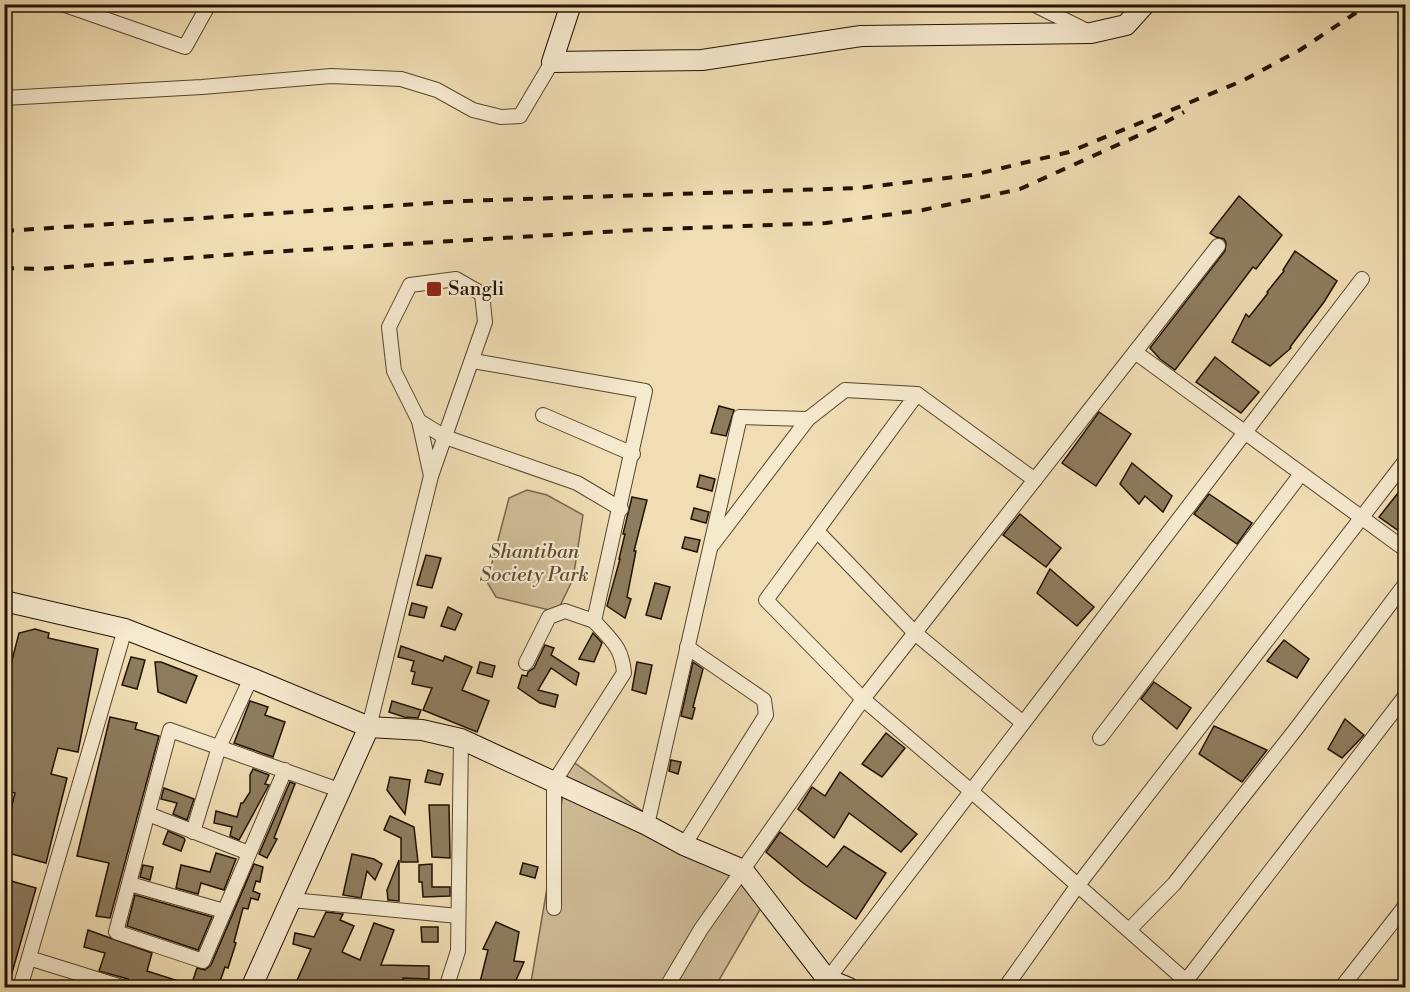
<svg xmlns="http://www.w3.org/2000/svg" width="1410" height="992" font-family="'Libre Bodoni',serif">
  <rect width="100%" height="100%" fill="#f0ddb3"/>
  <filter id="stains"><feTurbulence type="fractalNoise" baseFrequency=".00333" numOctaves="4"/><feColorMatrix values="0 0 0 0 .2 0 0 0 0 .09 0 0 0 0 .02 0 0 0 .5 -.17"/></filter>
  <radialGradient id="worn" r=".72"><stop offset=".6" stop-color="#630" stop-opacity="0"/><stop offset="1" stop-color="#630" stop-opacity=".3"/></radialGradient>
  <!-- green -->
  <g fill="#cdba95" stroke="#78664c" stroke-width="1.5">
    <path d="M527,490L547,495L583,515L573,579L557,612L496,597L487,582L509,498Z"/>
    <path d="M569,759L766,899L715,987L530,988Z"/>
  </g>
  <!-- building -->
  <g fill="#8d7c5e" stroke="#221202" stroke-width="1.5">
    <path d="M1239,196L1282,235L1256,269L1253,267L1175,370L1160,359L1150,348L1225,251L1226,243L1224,239L1216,237L1210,233Z"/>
    <path d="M1295,251L1337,281L1324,302L1290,347L1291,348L1270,366L1232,342L1246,314L1249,317L1268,293L1267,292L1284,271L1283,270Z"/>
    <path d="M1215,357L1259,392L1241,413L1196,382Z"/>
    <path d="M719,406L734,410L726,436L711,433Z"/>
    <path d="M1099,412L1131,434L1096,486L1062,463Z"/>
    <path d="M1132,463L1172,496L1163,512L1145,496L1139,504L1120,484Z"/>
    <path d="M700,475L715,479L712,491L697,487Z"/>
    <path d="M1406,483V536L1379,517Z"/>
    <path d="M1209,494L1252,523L1237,544L1194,514Z"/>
    <path d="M632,497L647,500L634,551H636L627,597L631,599L625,618L607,606L620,559H619L625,534H623Z"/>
    <path d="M694,508L709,512L706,523L691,519Z"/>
    <path d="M1020,514L1061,548L1046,567L1003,535Z"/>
    <path d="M685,537L700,540L697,552L682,548Z"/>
    <path d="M426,555L441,558L432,588L417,585Z"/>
    <path d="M1050,569L1094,607L1077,626L1037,593Z"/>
    <path d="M655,583L670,587L661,619L646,615Z"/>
    <path d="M412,603L427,607L424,618L409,615Z"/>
    <path d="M448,607L462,614L455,630L441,626Z"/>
    <path d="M35,629L49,633L48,638L98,649L78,752L58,748L51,774L67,778L46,863L4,852V836L15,793L4,790V691L19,633Z"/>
    <path d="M593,633L602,643L594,662L579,659Z"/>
    <path d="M1284,640L1309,659L1297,678L1267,661Z"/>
    <path d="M545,645L554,648L551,655L579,673L576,685L551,668L538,690L558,695L555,707L540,703L518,688L522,675L527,676L528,672L534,668Z"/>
    <path d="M401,646L443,661L445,656L472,667L462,690L489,701L477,732L423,710L432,688L412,684L415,672L411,671L414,661L398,657Z"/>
    <path d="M131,657L145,660L137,689L122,685Z"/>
    <path d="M155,662H161L197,676L186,703L158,692Z"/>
    <path d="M480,662L495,666L492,677L477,673Z"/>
    <path d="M637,662L652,665L646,694L632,690Z"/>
    <path d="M693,662L703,669L693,707L695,708L692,719L681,716Z"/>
    <path d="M1154,682L1191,708L1177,729L1141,699Z"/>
    <path d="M250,701L268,707L265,715L285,722L273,757L234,743Z"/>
    <path d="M392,701L421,710L418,718L404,717L389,712Z"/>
    <path d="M110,717L137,723L135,729L159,736L110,918L96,916L109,863L77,856Z"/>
    <path d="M1345,719L1364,735L1342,758L1328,749Z"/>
    <path d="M1214,726L1267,750L1242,782L1199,754Z"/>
    <path d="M886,733L905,748L882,777L862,764Z"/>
    <path d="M671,760L681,762L678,774L669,771Z"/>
    <path d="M253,769L269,775L265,784L269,785L239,840L230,836L232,827L214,823L216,811L237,817L241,803H243L250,792V775Z"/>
    <path d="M428,770L443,774L440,785L425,782Z"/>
    <path d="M840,772L917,834L901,852L849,813L834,838L798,809L812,787L825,796Z"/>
    <path d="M390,777L410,780L405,814L387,790Z"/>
    <path d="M290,782L295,784L274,838L277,839L267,858L259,854Z"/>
    <path d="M164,788L194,799L187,820L173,814L177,803L161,799Z"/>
    <path d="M429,805H449L450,858L432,857Z"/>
    <path d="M390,816L414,827L418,862H401V838L384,830Z"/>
    <path d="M168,831L184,838L185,840L181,851L163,844Z"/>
    <path d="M780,832L827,867L844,846L886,873L856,919L803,883L766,852Z"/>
    <path d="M216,853L236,859L224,890L201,883L198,894L176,888L181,865L210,872Z"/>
    <path d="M352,854L374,859L382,864L375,880L367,871L361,898L343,895Z"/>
    <path d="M399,860V901L388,900L387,890Z"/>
    <path d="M523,863L538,867L535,878L520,874Z"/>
    <path d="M254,864L263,867L260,882L256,881L253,891L260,894L258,900L251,898L248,909L243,908L234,942L236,943L228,968L225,967L218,987L193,980L197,968L205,970L211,965Z"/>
    <path d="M432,864V887H450V896L423,897L422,882H419V865Z"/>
    <path d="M143,865L153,867L150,880L140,877Z"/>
    <path d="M4,879L36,888L8,987H4Z"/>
    <path d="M135,895L212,917L198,950L127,926Z"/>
    <path d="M326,912L343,914L340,920L354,926L342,952L360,960L374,923L394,930L381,965L429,966V979L403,978V987H294L311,949L293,944L295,933L314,937Z"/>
    <path d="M496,922L519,932L514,961L524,962L513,987L479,986L488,950L483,949Z"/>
    <path d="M421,927H438V942H422Z"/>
    <path d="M88,930L152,953L147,971L191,985V987H141L133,985L128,979L99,971L105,953L84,947Z"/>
  </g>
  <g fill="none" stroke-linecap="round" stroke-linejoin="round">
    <defs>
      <g id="street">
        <path d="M62,4L185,47L209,4"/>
        <path d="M1033,4L1087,31"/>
        <path d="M4,98L202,87L331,76L401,79L437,90L473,110L501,117L520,116L552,62"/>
        <path d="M1135,352L1406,550"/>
        <path d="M473,361L645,391L594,621C611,640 622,647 624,673L554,782V908"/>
        <path d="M917,394L1035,480"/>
        <path d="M543,415L633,454"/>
        <path d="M419,421L445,437L577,483L621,509"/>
        <path d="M817,531L915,633L1023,723"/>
        <path d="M713,544L808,419"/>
        <path d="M526,663L549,617L565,611L594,621"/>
        <path d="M369,727L431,476L485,322L482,294L456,279L410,285L389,327L394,371L419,421L431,476"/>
        <path d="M1100,738L1301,474"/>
        <path d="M285,770L203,961L116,932L170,730L339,790"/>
        <path d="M148,814L249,853"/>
        <path d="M647,825L740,417L808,419L845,390L917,394L766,600L863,699L971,791L1194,988"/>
        <path d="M193,832L219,747L251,678"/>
        <path d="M684,845L766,715L764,700L687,647"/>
        <path d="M130,884L224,911"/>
        <path d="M292,900L458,916"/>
        <path d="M1129,930L1174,884L1296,729L1406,583"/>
        <path d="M29,958L125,988"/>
        <path d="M1182,986L1406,695"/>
        <path d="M20,988L125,629"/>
        <path d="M446,988L458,951L461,739"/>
        <path d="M666,988L701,929L863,699L1218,246"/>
        <path d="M821,988L1362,279"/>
        <path d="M1005,988L1078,885L1406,460"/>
        <path d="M1341,988L1406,905"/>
      </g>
      <g id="secondary">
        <path d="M571,4L552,62L702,60L861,36L1091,33L1126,25L1145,4"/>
        <path d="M4,601L125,629L251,678L369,727"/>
        <path d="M251,988L369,727L422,730L461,739L647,825L684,845L743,870L827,979L849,988"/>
      </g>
    </defs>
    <!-- street casing -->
    <use href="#street" stroke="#56452e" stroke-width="16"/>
    <!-- secondary casing -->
    <use href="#secondary" stroke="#221202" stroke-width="22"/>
    <!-- street -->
    <use href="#street" stroke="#f5e9ce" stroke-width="14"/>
    <!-- secondary -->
    <use href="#secondary" stroke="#f5e9ce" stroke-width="20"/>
    <!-- rail -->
    <g stroke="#221202" stroke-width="4" stroke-dasharray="10 10" stroke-linecap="butt">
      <path d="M4,231L464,201L858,188L973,175L1069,152L1242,81L1300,50L1369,4"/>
      <path d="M4,268L41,269L253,253L636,230L826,223L923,210L1020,189L1155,128L1184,112"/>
    </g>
  </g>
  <!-- markers -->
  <rect fill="#8f2418" stroke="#f5e9ce" stroke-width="2" x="426" y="281" width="16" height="16" rx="3"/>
  <g text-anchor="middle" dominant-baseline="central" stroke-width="4.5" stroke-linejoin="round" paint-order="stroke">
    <!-- poi labels -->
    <g font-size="20" fill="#221202" stroke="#f5e9ce" text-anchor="start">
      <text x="448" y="289">Sangli</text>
    </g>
    <!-- park labels -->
    <g font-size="20" font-style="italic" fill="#5e4d35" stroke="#f5e9ce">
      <text x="534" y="552">Shantiban<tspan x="534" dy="23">Society Park</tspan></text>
    </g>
  </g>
  <!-- margin -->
  <rect width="1410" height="992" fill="none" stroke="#f0ddb3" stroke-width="24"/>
  <rect x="6" y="6" width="1398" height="980" fill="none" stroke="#221202" stroke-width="3"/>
  <rect x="12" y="12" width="1386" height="968" fill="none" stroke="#221202" stroke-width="1.5"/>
  <rect width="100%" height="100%" filter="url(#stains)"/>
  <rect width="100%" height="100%" fill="url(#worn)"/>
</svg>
